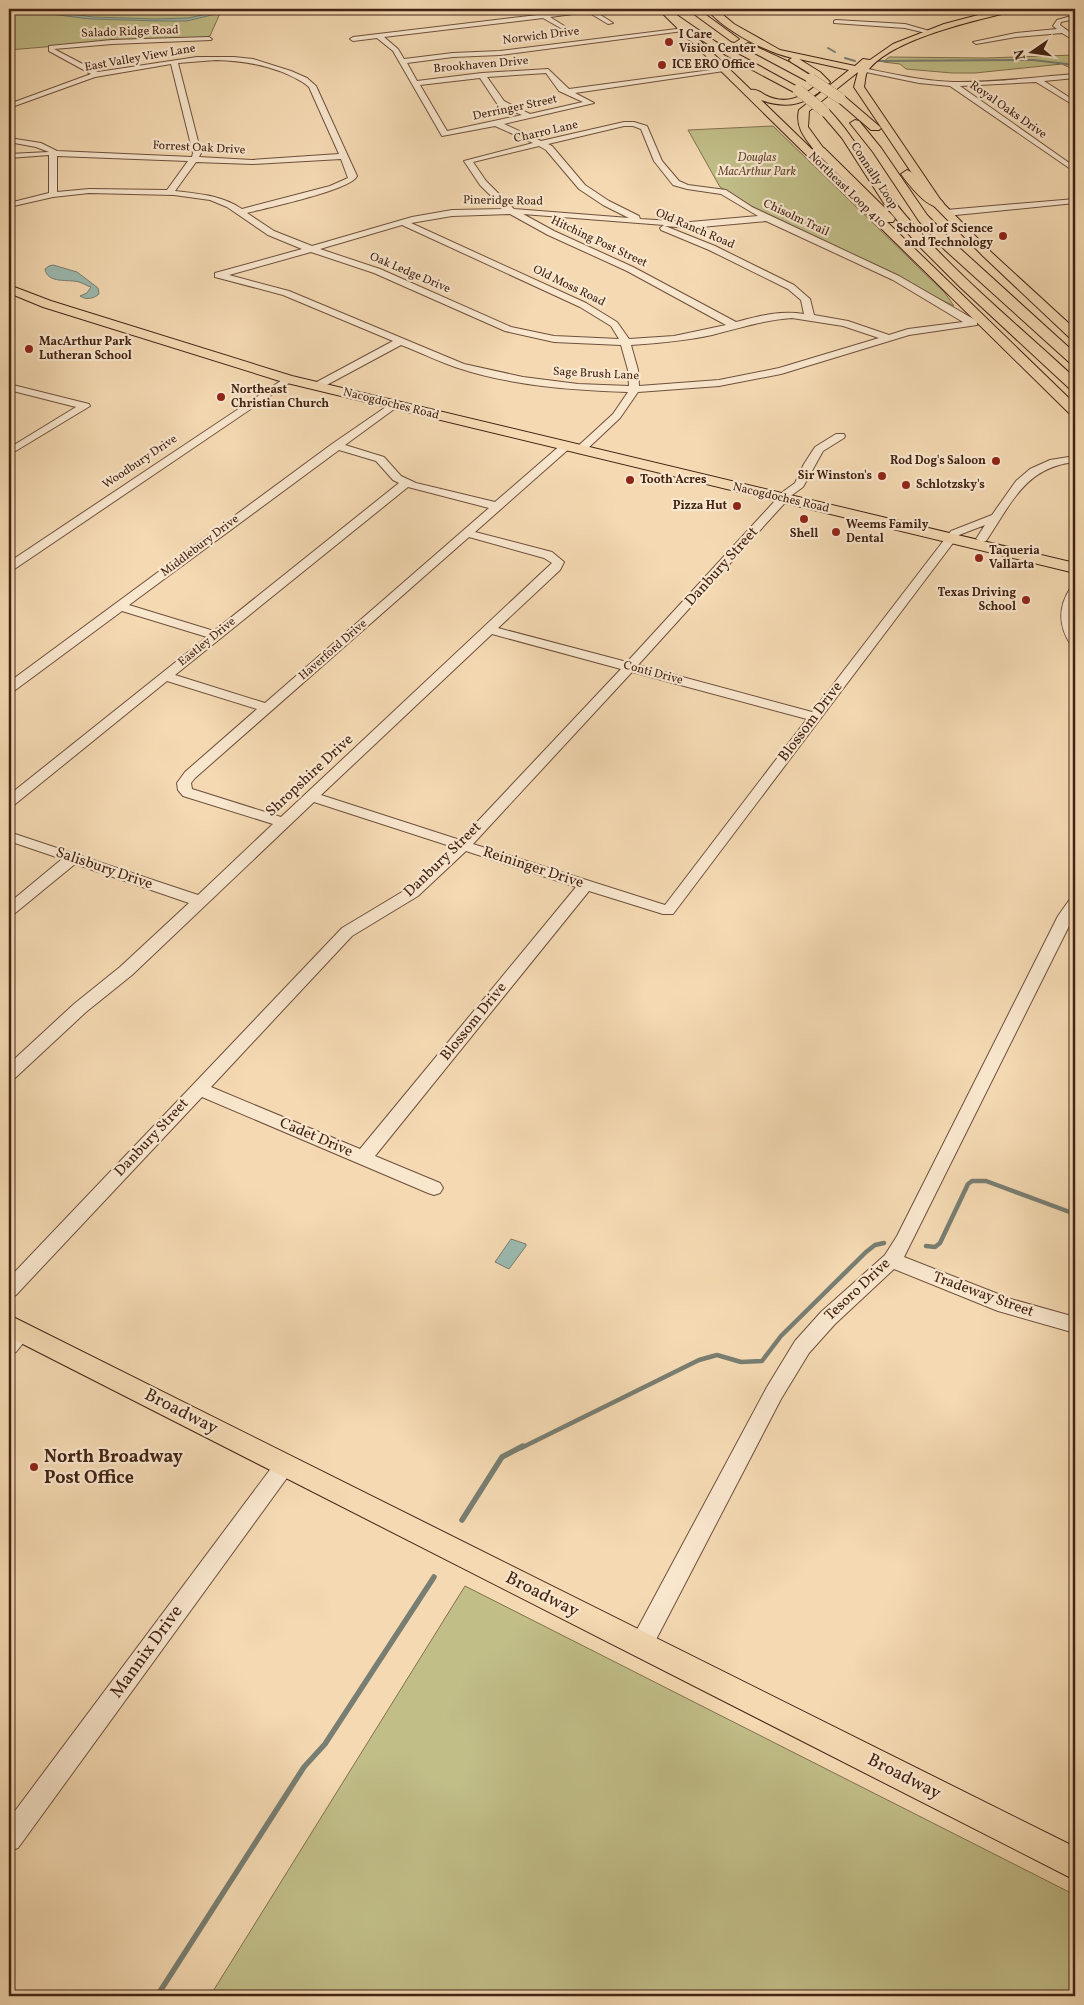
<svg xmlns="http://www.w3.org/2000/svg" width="1084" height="2005" font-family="Vollkorn,serif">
  <rect width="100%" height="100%" fill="#f4d9b2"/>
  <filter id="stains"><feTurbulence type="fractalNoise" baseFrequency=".004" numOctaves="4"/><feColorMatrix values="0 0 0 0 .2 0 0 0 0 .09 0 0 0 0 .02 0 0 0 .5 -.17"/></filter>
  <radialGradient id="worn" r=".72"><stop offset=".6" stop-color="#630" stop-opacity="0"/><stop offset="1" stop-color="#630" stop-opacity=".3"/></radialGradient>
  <!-- green -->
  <g fill="#c1be88" stroke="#82704e">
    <path d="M9,9H259L221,11L210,36L197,39L115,41L9,50Z"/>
    <path d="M1075,55V70L1062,64L975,73H952L906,69L900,64L883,62L889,57L986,58Z"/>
    <path d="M773,126L945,293L954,306L758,210L720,187L688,130Z"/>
    <path d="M465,1586L1075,1895V1996H210Z"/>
  </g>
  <!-- water -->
  <g fill="#9cbab0" stroke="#787e72">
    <path d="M11,9H35L93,17L156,19L188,18L221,11L297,9L224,12L187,21H158L90,19Z"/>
    <path d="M53,265L77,272L98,288L99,294C93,299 86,300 80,296L87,293L91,287C87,286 83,283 79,282C69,279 47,284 45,269L49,266Z"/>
    <path d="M511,1239L526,1244V1246L509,1269L495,1262Z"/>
  </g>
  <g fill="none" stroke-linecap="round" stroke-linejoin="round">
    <!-- stream-far2 -->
    <g stroke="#787e72" stroke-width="2">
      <path d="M828,48L835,52"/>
      <path d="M845,58L855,61"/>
      <path d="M877,61L1033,60L1075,65"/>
    </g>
    <!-- stream-far1 -->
    <g stroke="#787e72" stroke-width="4.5">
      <path d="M926,1246L935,1247L940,1243L968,1184L972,1181H986L1075,1214"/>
      <path d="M521,1448L699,1360L717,1355L741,1362L762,1361L781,1336L866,1252L875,1245L884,1243"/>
    </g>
    <!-- stream -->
    <g stroke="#787e72" stroke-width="5.5">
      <path d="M462,1520L502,1457L523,1446"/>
      <path d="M157,1996L304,1767L325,1744L434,1577"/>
    </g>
    <defs>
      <g id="minor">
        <path d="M587,9H604L596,12L613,23L608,24L588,12L550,17L566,27L567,28L564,30L543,18L384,37L398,49L404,59L453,53L500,51L685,28L686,29L683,31L500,55L453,57L407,63L417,81L482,73L548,69L569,89L726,68V70L724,71L575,93L594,103L504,124L541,141L624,122H634L647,126L662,161L679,181L688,185L726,190L752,207L899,276L977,321V325L909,335L781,374L719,386L638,392L620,418L585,451H577L576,449L577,447L613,414L628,392C571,390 513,386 458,368C439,362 420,352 401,345L321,388H313V384L393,341L283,295L215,277V273L302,249L268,235L227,207L210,200L174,195L89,193L53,197L9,207V203L49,193V155L9,158V154L49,152L36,147L9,142V138L41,143L57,151L192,157L193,153L171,64L95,77L9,108V104L91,74L49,51V46L112,40L209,37L212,39L211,40L112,44L54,49L98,72L197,57H234L253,59L291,71L307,78L316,86L357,176C351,190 266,208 247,213L274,231L312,246L412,217L452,210L504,209L480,185L464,161L533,143L495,126L442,136L393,51L377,38L353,41L350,39L353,37ZM216,60C247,61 277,66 304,83L309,87L339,154L252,160L199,157L201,153L178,63ZM546,73L559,91L583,102L530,114L504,101L487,77ZM480,78L498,105L522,115L447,131L420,85ZM624,126H633L641,129L654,161L673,185L687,189L721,194L758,216L690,222L640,219L639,216L609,201L585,185L552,146L548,144ZM539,146L546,150L579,189L603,205L629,218L514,209L486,181L473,162ZM57,156L188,161L167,190L89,189L57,192ZM341,159L348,178L330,186L242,209C221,195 199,194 175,191L196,162L252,164ZM510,214L548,235L627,271L726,325L674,336L629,339L617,322L586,303L411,223L452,216ZM523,214L664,225L660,228L661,230L709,250L788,289L801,300L804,314C780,310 759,316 736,322L633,267L554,231ZM766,221L893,280L963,322L908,329L889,335L848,321L814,315L810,299L794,285L715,246L665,226L690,228ZM402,225L580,307L611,326L619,339L554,336L511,327L380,269L320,249ZM311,252L374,273L505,331L554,342L621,345L628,370L629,386L578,384L523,377L464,364L289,291L229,275ZM792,318L843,326L879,338L779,368L719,380L639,386L638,370L631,345C658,343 685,341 712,335C739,328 764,320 792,318Z"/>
        <path d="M977,11L986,15L983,17L974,13Z"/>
        <path d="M1075,15V19L1061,22L1060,25L1075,36V41L1062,33L1016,37L976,44L973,42L1016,33L1057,29L1053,26L1057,20Z"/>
        <path d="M836,20L905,24L933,32L930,34L905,28L834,23V21Z"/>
        <path d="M863,68C893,74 923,81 953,82C994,83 1035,77 1075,74V78L1044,81L1075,101V106L1036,82L960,86L1075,167V172L950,86L919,83L861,71V69Z"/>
        <path d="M1075,199V203L946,216L942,213L946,210Z"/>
        <path d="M288,376L292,377V381L13,570L9,571V562Z"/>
        <path d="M9,384L89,404L90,406L9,455V448L76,407L9,390Z"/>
        <path d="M393,402L397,403L398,405L397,407L345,445L384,457L401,476L416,483L495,502L563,443H571L572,445L571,447L475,532L552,552L564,562L560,570L498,628L627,662L784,491L795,483L804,464L815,447L836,434H844L845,436L844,438L823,451L803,487L792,495L638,665L812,712L951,531L992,515L1016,481L1030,469L1050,460L1075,456V462C1025,467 1011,504 986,541L982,542L976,539L985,525L959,535L673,914H663L589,891L375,1156L440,1183L443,1188L440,1193L434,1195L428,1193L202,1097L16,1295L9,1298V1278L342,928L407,889L453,847L314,802L132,975L86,1012L15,1078L9,1080V1064L74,1004L120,967L189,903L75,864L14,914L9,916V903L62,859L9,841V832L198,895L273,824L183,796L178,790L177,783L185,772L257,709L167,681L14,805L9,806V795L207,637L122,611L14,691L9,692V682L332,444ZM339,450L376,461L393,480L399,483L214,631L129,605ZM408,487L489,508L265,703L175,675ZM469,537L544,558L552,563L281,817L192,789L191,783L195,778ZM492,634L621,669L460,840L321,795ZM632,672L807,719L665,905L473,844ZM466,851L576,887L360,1149L211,1087L352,936L418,896Z"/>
        <path d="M1075,586C1076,597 1072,607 1073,618C1073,628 1076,636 1075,646L1071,645C1058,625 1058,607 1071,587Z"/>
        <path d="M1075,897V914L904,1257L1011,1299L1075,1317V1333L998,1311L894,1269L835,1324L809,1353L781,1399L649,1653L641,1656L633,1653L630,1645L633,1637L767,1387L795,1341L821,1312L885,1255L897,1236L1058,916L1070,899Z"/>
        <path d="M22,1324L29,1326L32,1332L16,1352L9,1354V1333L15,1326Z"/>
        <path d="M285,1456L292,1459L295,1465L292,1471L18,1848L9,1851V1819L278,1459Z"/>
      </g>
      <g id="major">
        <path d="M658,9H667L751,90C757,89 760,92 765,95C786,106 804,97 820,82L814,76L791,62L789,60L792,58C766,52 723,30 707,9H716L734,24L780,50L855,66L863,59L870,60L893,44L944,24L1001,9H1015L1014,11C977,20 889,39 867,72C865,76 865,82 864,87L942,202L991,252L1075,329V340L1071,339L983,256L934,206L854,87L858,72L809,111L808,127L824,149L823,151H815C805,138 795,127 799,110L849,70L799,59L820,72L830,82L828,84C808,104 788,110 761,100L1075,404V415L1070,414Z"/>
        <path d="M9,285L51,301L292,376L1075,563V573L283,382L43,307L9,293Z"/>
        <path d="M9,1315L1075,1847V1880L9,1337Z"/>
      </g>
      <g id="highway">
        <path d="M662,9H668L716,42L803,90L802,92H794C748,68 703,44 662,13Z"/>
        <path d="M687,9H698L739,39L734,42L731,41Z"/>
        <path d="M748,43L789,62L816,79L811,82L807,81L745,48L743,46Z"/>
        <path d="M840,95L844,96L879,126L881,128L879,130H871L836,100L835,98Z"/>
        <path d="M824,108L828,109C859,141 877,182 906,216C956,275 1018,325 1075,378V390L1070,389L960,287L917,244L887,208L842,138L819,111Z"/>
        <path d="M855,120L859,121L881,148L927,215L955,244L1075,353V364L1070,363L945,250L919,221L873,152L850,123Z"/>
        <path d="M820,147L824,148L893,216L895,219L893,222H885L816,152L814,150Z"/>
        <path d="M907,170L911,172L925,188L942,201L944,204L942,207C928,210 909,185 901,174Z"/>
      </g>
    </defs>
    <!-- minor casing -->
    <use href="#minor" stroke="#6e503c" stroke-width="2"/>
    <!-- major casing -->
    <use href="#major" stroke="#422314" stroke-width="2"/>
    <!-- highway casing -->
    <use href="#highway" stroke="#422314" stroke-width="2"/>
    <!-- minor -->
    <use href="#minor" fill="#f8e6cd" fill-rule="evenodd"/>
    <!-- major -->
    <use href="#major" fill="#f4d9b2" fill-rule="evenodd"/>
    <!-- highway -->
    <use href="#highway" fill="#f4d9b2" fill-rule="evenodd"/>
    <defs>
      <g id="highway-bridge">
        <path d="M811,79L840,98"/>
        <path d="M798,90L824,111"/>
      </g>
    </defs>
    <!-- highway-bridge casing -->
    <use href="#highway-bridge" stroke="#422314" stroke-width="11" stroke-linecap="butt"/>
    <!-- highway-bridge -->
    <use href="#highway-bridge" stroke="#f4d9b2" stroke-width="11"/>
  </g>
  <!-- markers -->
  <g fill="#8f2418" stroke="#f8e6cd" stroke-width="2">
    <circle cx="669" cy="42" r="5"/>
    <circle cx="662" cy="65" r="5"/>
    <circle cx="1003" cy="236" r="5"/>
    <circle cx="29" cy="349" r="5"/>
    <circle cx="221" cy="397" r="5"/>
    <circle cx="996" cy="461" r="5"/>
    <circle cx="882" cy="476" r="5"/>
    <circle cx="630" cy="480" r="5"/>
    <circle cx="906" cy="485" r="5"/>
    <circle cx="737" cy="506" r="5"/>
    <circle cx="804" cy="519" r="5"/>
    <circle cx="836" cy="532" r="5"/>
    <circle cx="979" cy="558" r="5"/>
    <circle cx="1026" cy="600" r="5"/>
    <circle cx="34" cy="1467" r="5"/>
  </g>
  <g text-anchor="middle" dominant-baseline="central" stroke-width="4.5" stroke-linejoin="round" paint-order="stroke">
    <!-- far-street labels -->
    <g font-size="12" fill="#422314" stroke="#f8e6cd">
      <text transform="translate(130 32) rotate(-2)">Salado Ridge Road</text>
      <text transform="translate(541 36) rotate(-7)">Norwich Drive</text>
      <text transform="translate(140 58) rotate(-10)">East Valley View Lane</text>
      <text transform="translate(481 65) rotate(-5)">Brookhaven Drive</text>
      <text transform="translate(515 108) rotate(-12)">Derringer Street</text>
      <text transform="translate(1008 110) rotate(35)">Royal Oaks Drive</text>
      <text transform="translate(546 132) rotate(-13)">Charro Lane</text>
      <text transform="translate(199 148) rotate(3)">Forrest Oak Drive</text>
      <text transform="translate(874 176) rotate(57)">Connally Loop</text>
      <text transform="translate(847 190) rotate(44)">Northeast Loop 410</text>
      <text transform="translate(503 201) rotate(1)">Pineridge Road</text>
      <text transform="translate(796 218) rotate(25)">Chisolm Trail</text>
      <text transform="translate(695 229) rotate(23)">Old Ranch Road</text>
      <text transform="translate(599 242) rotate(25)">Hitching Post Street</text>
      <text transform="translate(410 273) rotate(23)">Oak Ledge Drive</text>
      <text transform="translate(569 286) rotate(26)">Old Moss Road</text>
      <text transform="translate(596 374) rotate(3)">Sage Brush Lane</text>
      <text transform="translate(391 404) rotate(14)">Nacogdoches Road</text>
      <text transform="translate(140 462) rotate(-34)">Woodbury Drive</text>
      <text transform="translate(781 498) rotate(13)">Nacogdoches Road</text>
      <text transform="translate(200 546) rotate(-37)">Middlebury Drive</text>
      <text transform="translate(207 642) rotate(-39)">Eastley Drive</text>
      <text transform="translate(333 650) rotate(-41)">Haverford Drive</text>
      <text transform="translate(653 673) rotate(15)">Conti Drive</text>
    </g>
    <!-- far-poi labels -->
    <g font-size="12" font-weight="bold" fill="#422314" stroke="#f8e6cd" text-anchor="start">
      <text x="679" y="35">I Care<tspan x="679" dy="14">Vision Center</tspan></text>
      <text x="672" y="65">ICE ERO Office</text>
      <text x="993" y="229" text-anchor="end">School of Science<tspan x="993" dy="14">and Technology</tspan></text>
      <text x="39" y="342">MacArthur Park<tspan x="39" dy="14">Lutheran School</tspan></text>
      <text x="231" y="390">Northeast<tspan x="231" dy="14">Christian Church</tspan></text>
      <text x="986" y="461" text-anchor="end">Rod Dog's Saloon</text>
      <text x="872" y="476" text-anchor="end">Sir Winston's</text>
      <text x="640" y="480">Tooth Acres</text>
      <text x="916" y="485">Schlotzsky's</text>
      <text x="727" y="506" text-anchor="end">Pizza Hut</text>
      <text x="846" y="525">Weems Family<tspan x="846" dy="14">Dental</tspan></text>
      <text x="804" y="534" text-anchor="middle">Shell</text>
      <text x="989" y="551">Taqueria<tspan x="989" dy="14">Vallarta</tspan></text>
      <text x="1016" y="593" text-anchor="end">Texas Driving<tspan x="1016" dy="14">School</tspan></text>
    </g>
    <!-- far-park labels -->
    <g font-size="12" font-style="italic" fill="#624a31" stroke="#f8e6cd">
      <text x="757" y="158">Douglas<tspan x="757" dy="14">MacArthur Park</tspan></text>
    </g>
    <!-- street labels -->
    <g font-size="15" fill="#422314" stroke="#f8e6cd">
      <text transform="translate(722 567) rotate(-48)">Danbury Street</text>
      <text transform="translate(811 722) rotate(-53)">Blossom Drive</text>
      <text transform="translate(310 776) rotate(-43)">Shropshire Drive</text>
      <text transform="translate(443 860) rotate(-44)">Danbury Street</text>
      <text transform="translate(533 868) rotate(18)">Reininger Drive</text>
      <text transform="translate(104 869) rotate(19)">Salisbury Drive</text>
      <text transform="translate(474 1022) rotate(-51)">Blossom Drive</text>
      <text transform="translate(152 1138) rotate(-47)">Danbury Street</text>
      <text transform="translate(316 1138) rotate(23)">Cadet Drive</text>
      <text transform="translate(858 1290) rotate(-43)">Tesoro Drive</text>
      <text transform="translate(983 1295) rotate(20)">Tradeway Street</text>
    </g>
    <!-- near-street labels -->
    <g font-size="18" fill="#422314" stroke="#f8e6cd">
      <text transform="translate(181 1412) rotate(27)">Broadway</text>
      <text transform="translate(542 1595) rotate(27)">Broadway</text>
      <text transform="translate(147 1652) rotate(-54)">Mannix Drive</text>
      <text transform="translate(904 1777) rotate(27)">Broadway</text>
    </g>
    <!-- near-poi labels -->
    <g font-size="18" font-weight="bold" fill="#422314" stroke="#f8e6cd" text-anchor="start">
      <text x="44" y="1457">North Broadway<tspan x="44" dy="21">Post Office</tspan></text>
    </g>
  </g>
  <!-- margin -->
  <rect width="1084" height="2005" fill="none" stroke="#f4d9b2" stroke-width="30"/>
  <rect x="10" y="10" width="1064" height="1985" fill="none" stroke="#422314" stroke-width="2.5"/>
  <rect x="15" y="15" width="1054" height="1975" fill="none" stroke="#422314"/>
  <!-- north arrow -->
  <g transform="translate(1032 52) rotate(257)" stroke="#f8e6cd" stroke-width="4" paint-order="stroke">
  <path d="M0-4L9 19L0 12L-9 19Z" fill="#422314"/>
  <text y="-8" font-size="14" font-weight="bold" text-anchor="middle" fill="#422314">N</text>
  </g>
  <rect width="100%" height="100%" filter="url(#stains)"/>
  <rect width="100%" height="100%" fill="url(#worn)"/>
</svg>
